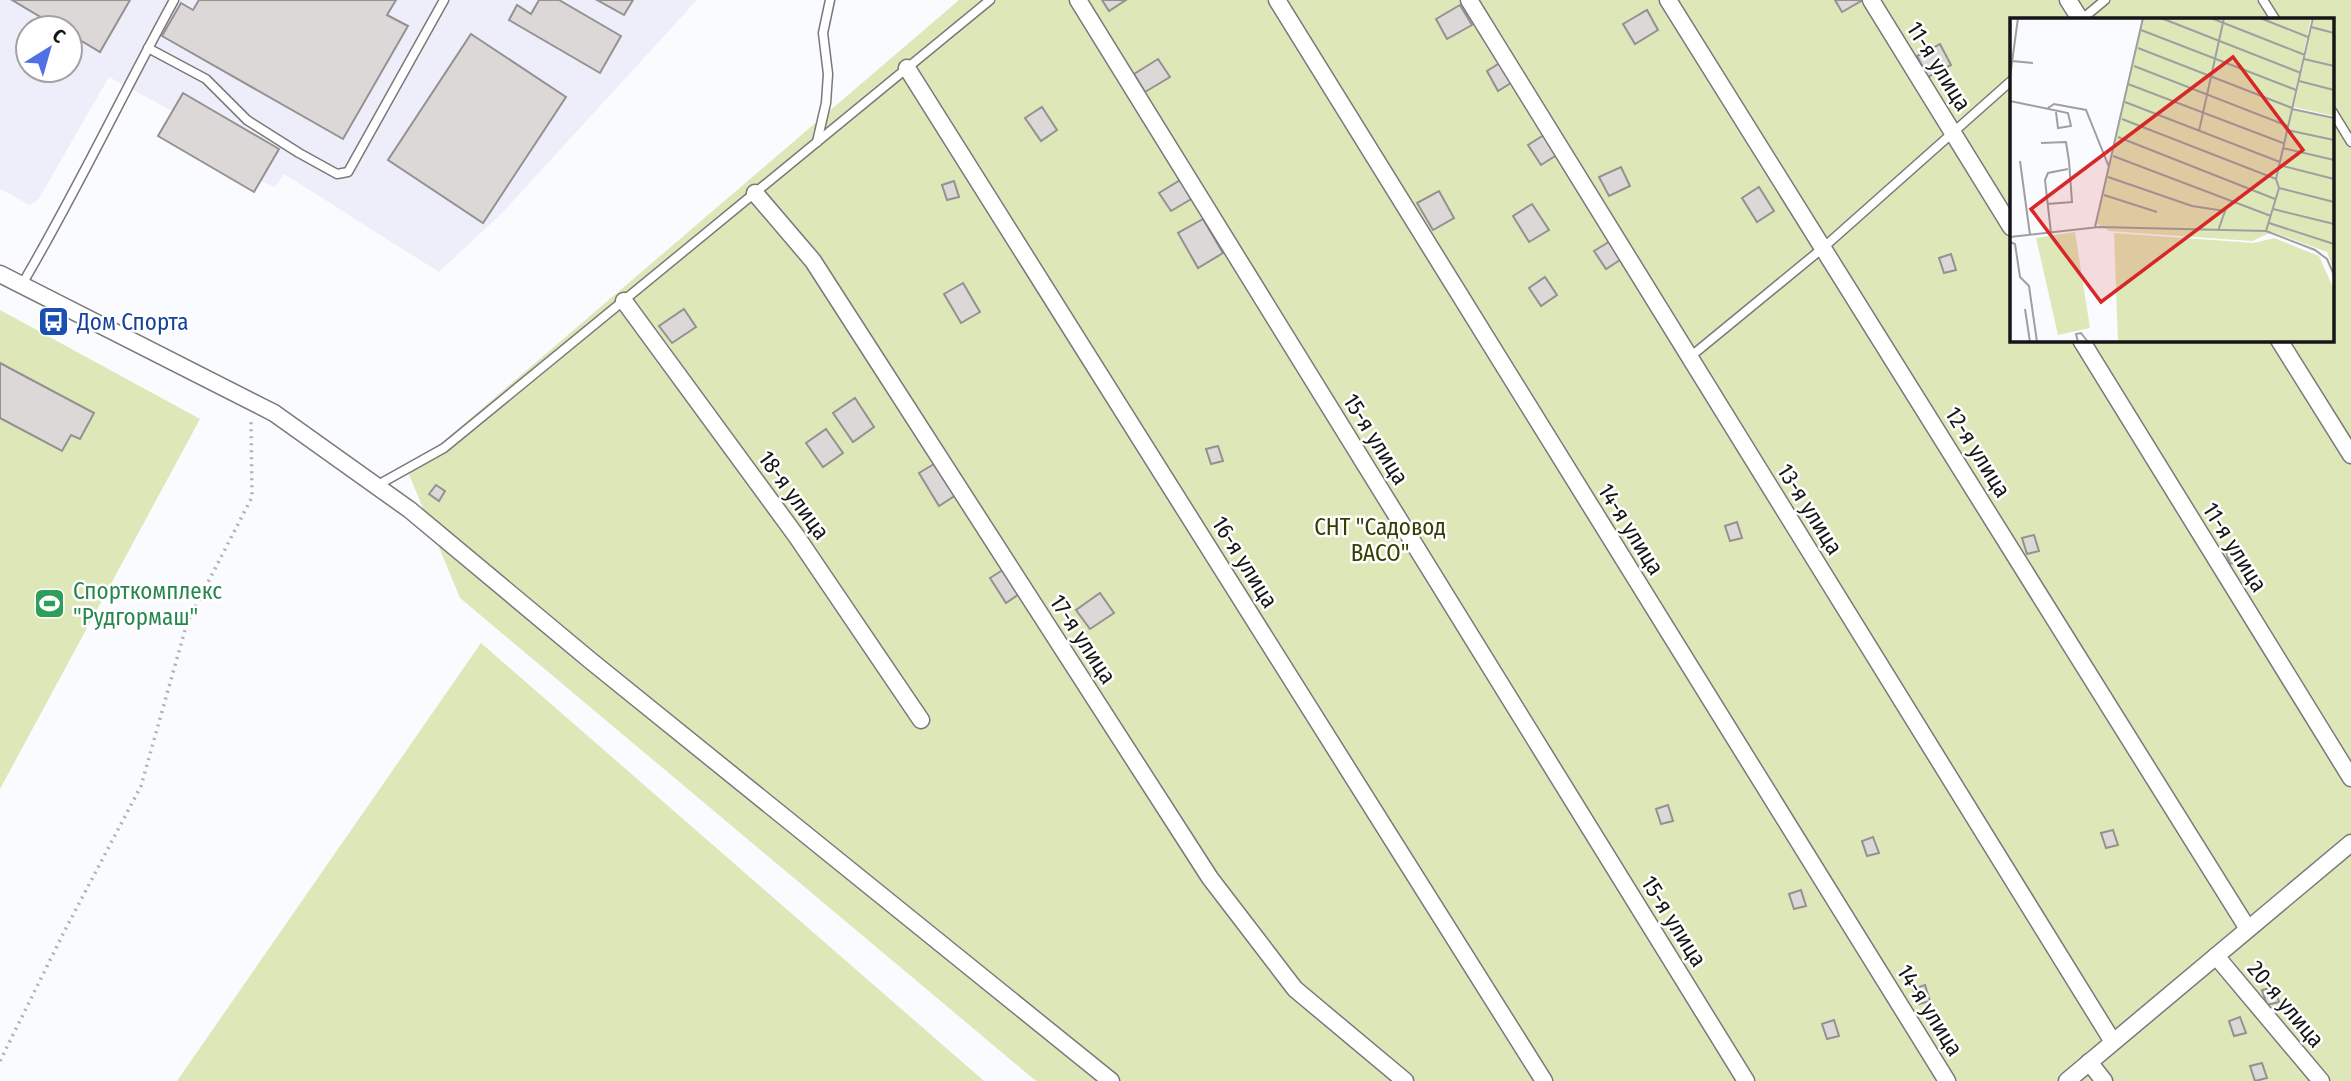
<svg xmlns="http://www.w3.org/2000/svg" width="2351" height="1081" font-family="'Fira Sans Condensed',sans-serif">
  <rect width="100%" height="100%" fill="#fafbfe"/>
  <!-- built -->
  <path fill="#edeef9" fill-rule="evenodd" d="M0,0H697L503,212L439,272L284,174L275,187L158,136L172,111L109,77L38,200L30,205L0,189ZM28,28H70V70H28Z"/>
  <!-- green -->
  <g fill="#dee7b7" fill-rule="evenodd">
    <path d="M959,0H2351V1081H1036L460,598L408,472ZM2011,19H2332V340H2011Z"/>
    <path d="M0,310L200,419L0,789Z"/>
    <path d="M481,643L984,1081H177Z"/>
  </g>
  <!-- building -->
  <g fill="#dcd8d7" stroke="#949190" stroke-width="2">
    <path d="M12,0H130L100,52L70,34V28H59Z"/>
    <path d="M199,0H396L387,15L408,26L343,139L162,36L181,3L193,10Z"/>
    <path d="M539,0H559L621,36L600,73L509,20L517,5L531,14Z"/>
    <path d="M597,0H633L624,15Z"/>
    <path d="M1102,0H1126L1109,11Z"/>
    <path d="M1835,0H1863L1842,12Z"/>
    <path d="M1460,5L1472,25L1447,39L1436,19Z"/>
    <path d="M1647,10L1658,30L1635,44L1623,24Z"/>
    <path d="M471,34L566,97L483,223L388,160Z"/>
    <path d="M1940,44L1951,65L1928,77L1917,56Z"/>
    <path d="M1158,59L1170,77L1145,92L1134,74Z"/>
    <path d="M1503,61L1514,81L1498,91L1487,71Z"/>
    <path d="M183,93L279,149L254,192L158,136Z"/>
    <path d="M1042,107L1057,130L1041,141L1025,118Z"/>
    <path d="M1547,133L1560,153L1541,165L1528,145Z"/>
    <path d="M1621,167L1630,186L1609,196L1599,177Z"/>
    <path d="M1182,179L1193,198L1171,211L1159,193Z"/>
    <path d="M954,181L959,197L947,200L942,185Z"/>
    <path d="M1759,187L1774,211L1757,222L1742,198Z"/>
    <path d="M1439,191L1454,218L1433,230L1417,203Z"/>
    <path d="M1532,204L1549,230L1529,242L1513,216Z"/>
    <path d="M1203,219L1223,253L1198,268L1178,233Z"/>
    <path d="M1612,240L1623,258L1606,269L1594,251Z"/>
    <path d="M1951,254L1956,270L1944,273L1939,258Z"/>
    <path d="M1545,277L1557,295L1541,306L1529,288Z"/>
    <path d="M963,283L980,312L961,323L944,294Z"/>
    <path d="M684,309L696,327L672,343L659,326Z"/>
    <path d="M0,363L94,413L80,439L71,435L62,451L0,418Z"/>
    <path d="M855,398L874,427L853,442L833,413Z"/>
    <path d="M826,429L843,453L823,467L806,443Z"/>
    <path d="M1218,446L1223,461L1211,464L1206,449Z"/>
    <path d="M939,461L959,493L939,506L919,473Z"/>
    <path d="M436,485L445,491L439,501L429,494Z"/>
    <path d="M1737,522L1742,538L1730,541L1725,526Z"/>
    <path d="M2034,535L2039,551L2027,554L2022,538Z"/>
    <path d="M2237,545L2242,560L2230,564L2225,548Z"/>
    <path d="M1006,568L1022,592L1006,603L990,578Z"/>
    <path d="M1100,593L1114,613L1090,629L1076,610Z"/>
    <path d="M1668,805L1673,821L1661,824L1656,809Z"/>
    <path d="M2113,830L2118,845L2106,848L2101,833Z"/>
    <path d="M1873,837L1879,853L1867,856L1862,841Z"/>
    <path d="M1801,890L1806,906L1794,909L1789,894Z"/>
    <path d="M1925,985L1930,1001L1919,1004L1913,989Z"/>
    <path d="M2274,987L2279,1002L2267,1005L2262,990Z"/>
    <path d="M2240,1017L2246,1033L2234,1036L2229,1021Z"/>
    <path d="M1834,1020L1839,1036L1827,1039L1822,1024Z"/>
    <path d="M2262,1063L2267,1078L2255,1081L2250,1066Z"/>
  </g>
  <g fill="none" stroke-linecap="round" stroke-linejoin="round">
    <defs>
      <g id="service">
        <path d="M2263,0L2275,19"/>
        <path d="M2082,19L2105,0"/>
        <path d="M148,48L206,79L247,120L299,153L337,174L348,172L444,0"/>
        <path d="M2332,111L2351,142"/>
        <path d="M817,142L826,103L828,74L823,33L830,0"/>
        <path d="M21,286C76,193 122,95 174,0"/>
        <path d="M1690,357L1824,247L2011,81"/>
        <path d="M376,486L444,448L990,0"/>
      </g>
      <g id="minor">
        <path d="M1078,0L1746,1081"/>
        <path d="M1277,0L1947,1081"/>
        <path d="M1469,0L2113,1042"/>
        <path d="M1668,0L2248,929"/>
        <path d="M1871,0L2011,227"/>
        <path d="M2068,0L2080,19"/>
        <path d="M907,68L1544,1081"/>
        <path d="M755,193L813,261L1210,878L1295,989L1405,1081"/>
        <path d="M0,274L274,413L410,510L591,661L1111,1081"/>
        <path d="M624,301L797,537L921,720"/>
        <path d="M2081,340L2351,778"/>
        <path d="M2279,340L2351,455"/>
        <path d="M2216,956L2321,1081"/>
        <path d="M2089,1062L2104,1081"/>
        <path d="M2067,1081L2351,843"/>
      </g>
    </defs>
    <!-- service casing -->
    <use href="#service" stroke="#79797c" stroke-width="11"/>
    <!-- minor casing -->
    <use href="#minor" stroke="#79797c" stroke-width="19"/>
    <!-- path -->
    <path stroke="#b0b1b3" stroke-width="3.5" stroke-dasharray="2 5" stroke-linecap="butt" d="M0,1061L64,932L141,786L187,623L252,497L251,421"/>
    <!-- service -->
    <use href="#service" stroke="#fff" stroke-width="8"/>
    <!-- minor -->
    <use href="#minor" stroke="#fff" stroke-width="16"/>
  </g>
  <!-- icons -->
  <defs>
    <symbol id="bus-square" viewBox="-11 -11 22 22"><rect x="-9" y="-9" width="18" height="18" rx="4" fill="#1a4fb4" stroke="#fff"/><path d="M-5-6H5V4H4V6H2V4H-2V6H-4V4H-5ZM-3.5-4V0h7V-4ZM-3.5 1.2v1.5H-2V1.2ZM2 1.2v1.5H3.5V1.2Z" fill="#fff"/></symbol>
    <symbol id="stadium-square" viewBox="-11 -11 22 22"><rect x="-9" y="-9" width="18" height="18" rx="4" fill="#2e9e5b" stroke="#fff"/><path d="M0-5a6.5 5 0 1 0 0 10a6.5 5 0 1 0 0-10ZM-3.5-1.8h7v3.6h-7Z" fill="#fff"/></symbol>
  </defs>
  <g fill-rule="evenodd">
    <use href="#bus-square" x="36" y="304" width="35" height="35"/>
    <use href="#stadium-square" x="32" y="586" width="35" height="35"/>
  </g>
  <g text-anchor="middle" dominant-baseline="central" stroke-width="5" stroke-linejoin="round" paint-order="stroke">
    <!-- street labels -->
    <g font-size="23" fill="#161618" stroke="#fff">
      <text transform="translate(1939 66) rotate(58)">11-я улица</text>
      <text transform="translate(1376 439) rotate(58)">15-я улица</text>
      <text transform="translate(1978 452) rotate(58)">12-я улица</text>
      <text transform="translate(794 495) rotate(54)">18-я улица</text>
      <text transform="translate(1810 509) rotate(58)">13-я улица</text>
      <text transform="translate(1631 529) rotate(58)">14-я улица</text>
      <text transform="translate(2235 547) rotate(58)">11-я улица</text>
      <text transform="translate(1245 562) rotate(58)">16-я улица</text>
      <text transform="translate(1083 639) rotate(57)">17-я улица</text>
      <text transform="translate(1674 921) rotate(58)">15-я улица</text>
      <text transform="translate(2286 1004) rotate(50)">20-я улица</text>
      <text transform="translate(1930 1010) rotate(58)">14-я улица</text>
    </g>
    <!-- transit labels -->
    <g font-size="23" fill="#164399" stroke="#fff" text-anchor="start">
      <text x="77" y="322">Дом Спорта</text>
    </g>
    <!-- park labels -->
    <g font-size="23" fill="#363d00" stroke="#fff">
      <text x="1380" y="527">СНТ "Садовод<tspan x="1380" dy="26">ВАСО"</tspan></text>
    </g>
    <!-- leisure labels -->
    <g font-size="23" fill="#27864d" stroke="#fff" text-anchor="start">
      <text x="73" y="591">Спорткомплекс<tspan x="73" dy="26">"Рудгормаш"</tspan></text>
    </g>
  </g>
  <!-- overview -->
  <g transform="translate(2010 18)">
    <rect width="324" height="324" fill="#fafbfe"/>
    <path d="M132,0H301L282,90L324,101V253L317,234L262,214L242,223L99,213L86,205ZM304,0H324V98L284,89ZM65,214L80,310L48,317L26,220ZM104,215L244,225L264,220L309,238L324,272V324H108Z" fill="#dee7b7"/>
    <path fill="none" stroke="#9f9fa2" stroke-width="2" d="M151,0L291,55M201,0L295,37M250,0L298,19M301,9L324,15M131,12L286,72M128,30L282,90M294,41L324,48M2,43L23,45M124,48L278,108M0,59L8,0M289,63L324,72M118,66L273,125M0,83L58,95L61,108L48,110L46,94M115,84L270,144M38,90L44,86L76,92L99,149M282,91L324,100M112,101L266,161M277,112L324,122M189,113L214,0M108,119L265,181M31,125L56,124L59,143L62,184L37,186M273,130L324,142M103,138L261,198M10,143L20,217M269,147L324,161M98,159L182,188L215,193L208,213M269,170L324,184M94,177L147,194M263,191L324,206M259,205L324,226M85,209L133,0M256,213L305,232L317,241L324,257M41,215L35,162L38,155L58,151M0,219L89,209L256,213L269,170L266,161L303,0M0,224L5,226L10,259L19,268L27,324M15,291L20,324M68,324L66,316L71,315L78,324"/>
    <path fill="#d62828" fill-opacity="0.15" stroke="#d62828" stroke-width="3.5" d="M223,39L293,132L91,284L21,191Z"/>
    <rect width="324" height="324" fill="none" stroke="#161618" stroke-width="3.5"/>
  </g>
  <!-- north arrow -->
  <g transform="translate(49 49) rotate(37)"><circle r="33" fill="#ffffff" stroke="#a2a2a3" stroke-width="2"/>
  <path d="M0-5L12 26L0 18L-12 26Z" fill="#5271e6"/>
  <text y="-10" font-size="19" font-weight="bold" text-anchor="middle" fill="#161618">С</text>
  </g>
</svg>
